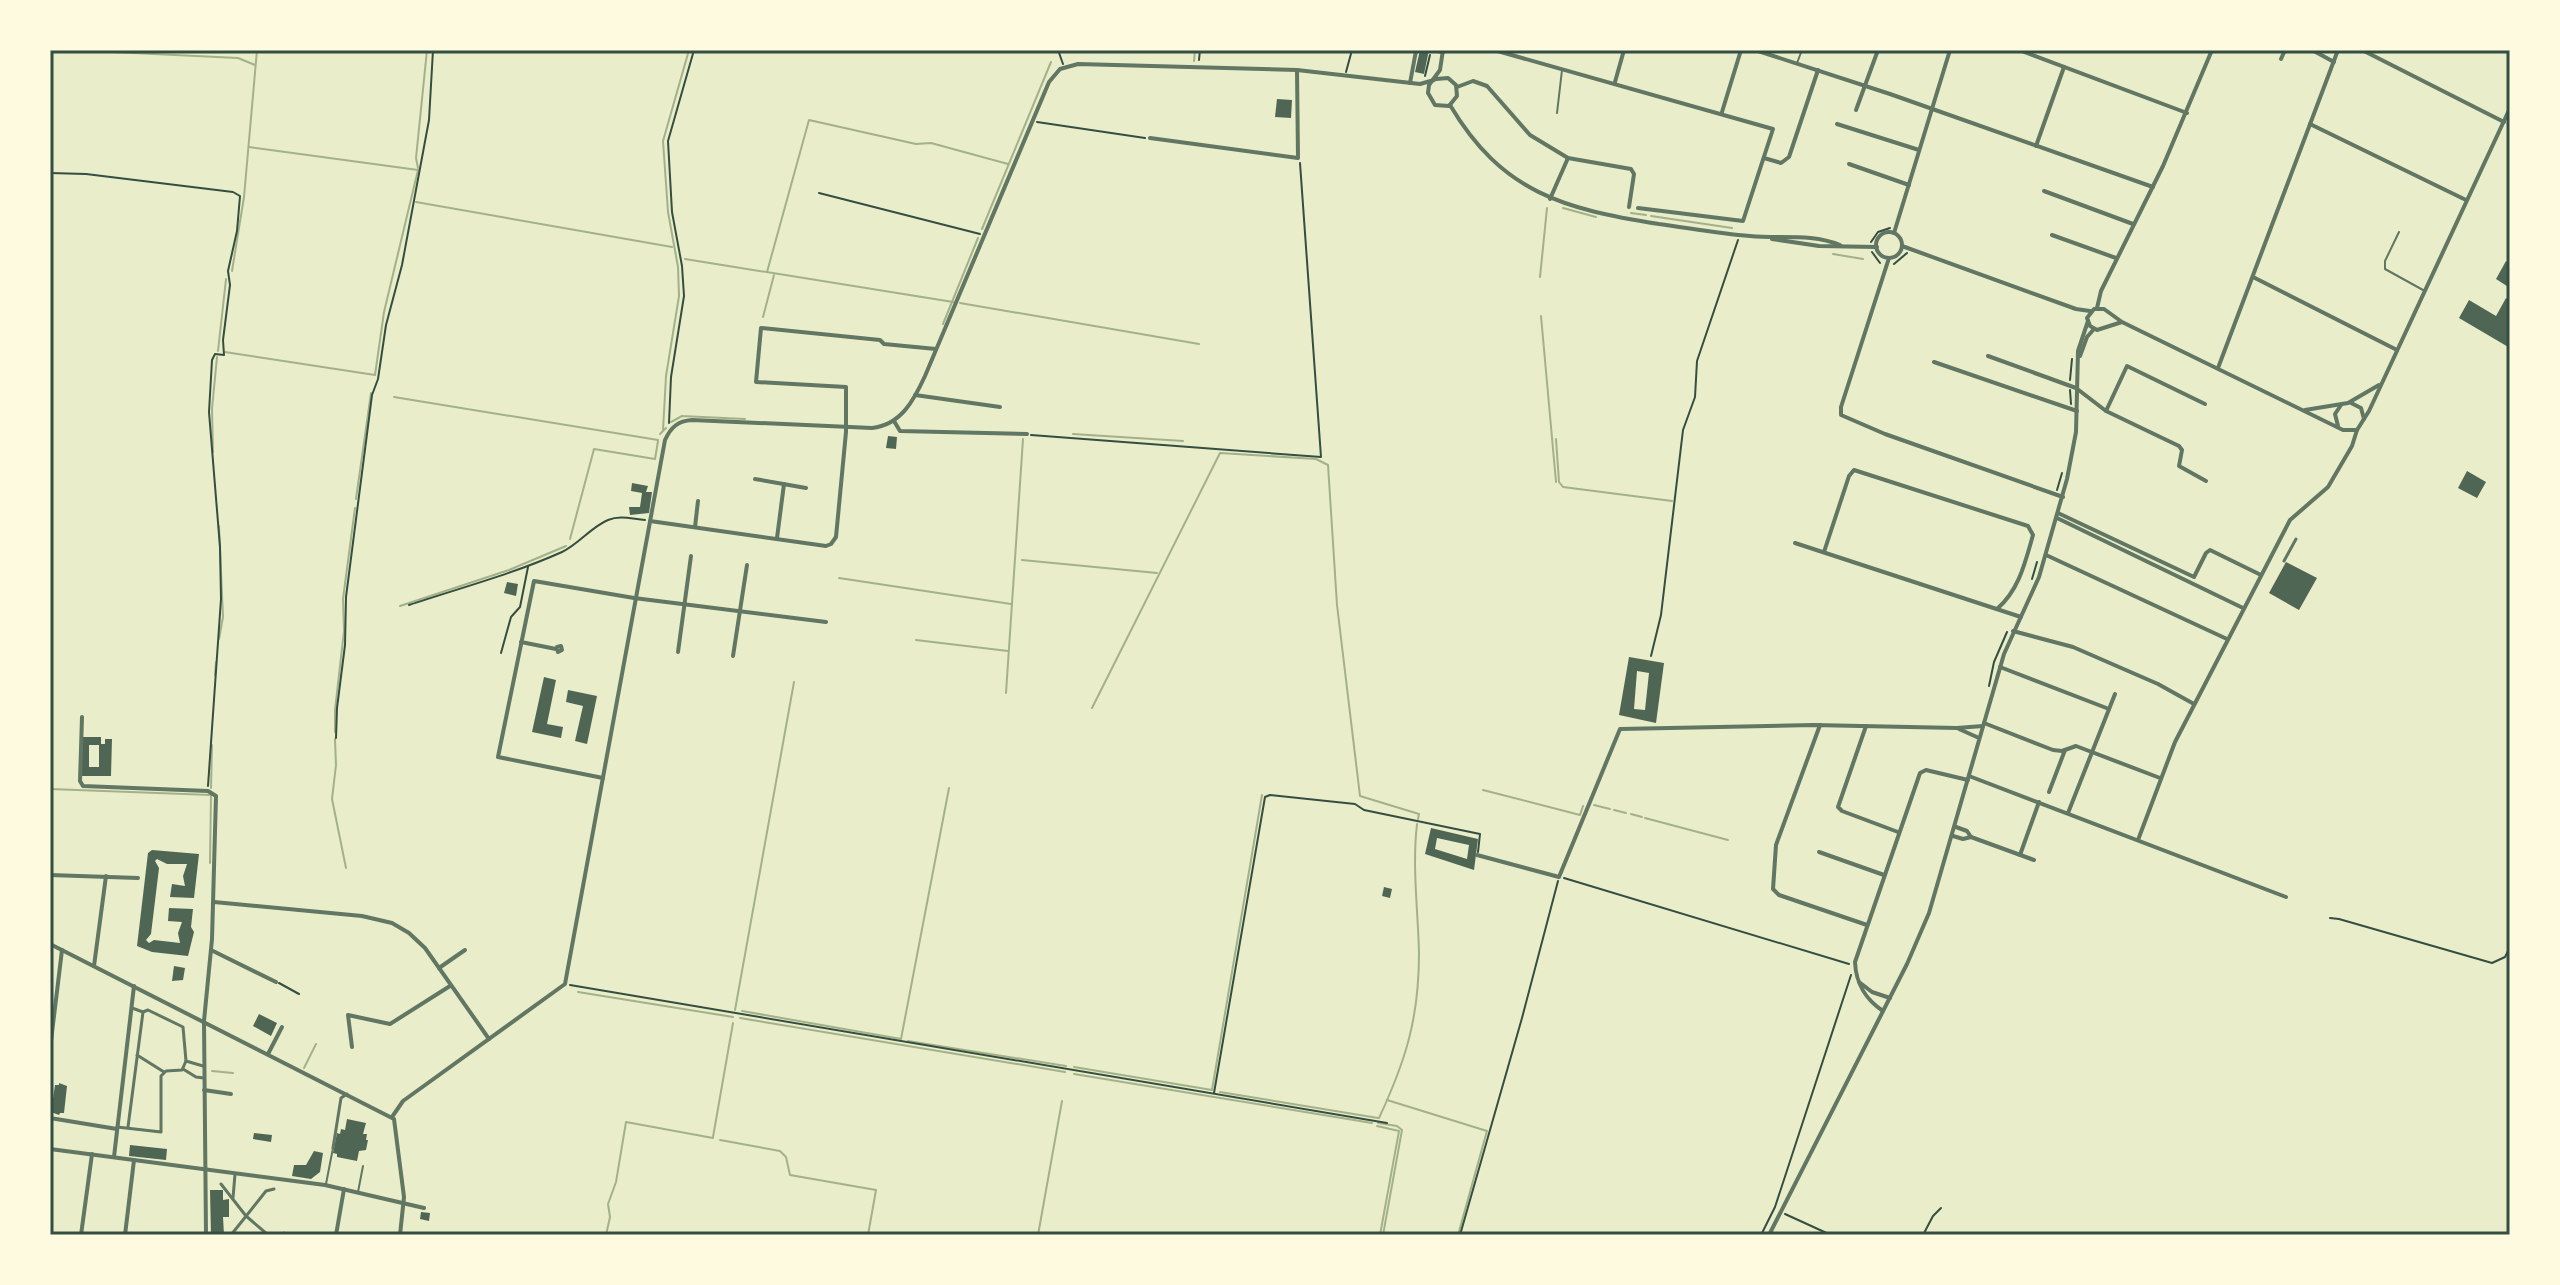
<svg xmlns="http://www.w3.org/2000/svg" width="2560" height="1285" font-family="'Space Grotesk',sans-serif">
  <rect width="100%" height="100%" fill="#e9edc9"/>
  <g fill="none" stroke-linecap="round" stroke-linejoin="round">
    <!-- stream -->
    <g stroke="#a3b18a" stroke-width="2">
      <path d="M69,50L238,58L255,65"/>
      <path d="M1194,61L1195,50"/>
      <path d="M418,168L416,158L427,50"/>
      <path d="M416,202L672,247"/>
      <path d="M1563,208L1596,217"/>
      <path d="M1631,213L1646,215"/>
      <path d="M1651,216L1732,228"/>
      <path d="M982,229L1051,62"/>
      <path d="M1833,254L1863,259"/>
      <path d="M685,259L953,302"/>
      <path d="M232,271L244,197L257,50"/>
      <path d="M767,272L809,120L916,144L931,143L1008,164"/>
      <path d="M1540,277L1547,208"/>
      <path d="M960,303L1199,344"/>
      <path d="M1541,316L1556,482"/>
      <path d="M763,317L774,275"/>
      <path d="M943,324L978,238"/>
      <path d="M218,351L226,279"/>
      <path d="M225,352L375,375L384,312L418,170L249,147"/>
      <path d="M394,397L658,440"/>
      <path d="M671,422L682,416L745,419"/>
      <path d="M663,430L666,376L679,296L678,267L668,212L663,141L689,50"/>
      <path d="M660,434L666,428"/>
      <path d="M1073,434L1183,441"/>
      <path d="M1556,439L1559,482L1563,487L1672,501"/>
      <path d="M213,452L212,409L217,357"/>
      <path d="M356,499L371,393"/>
      <path d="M570,539L594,449L655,459L658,441"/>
      <path d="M1022,560L1157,573"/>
      <path d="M839,578L1011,604"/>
      <path d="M400,606L509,570L566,546"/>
      <path d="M219,639L223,617L219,526"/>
      <path d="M916,640L1008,651"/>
      <path d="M215,675L216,662"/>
      <path d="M1006,693L1023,439"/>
      <path d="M1092,708L1220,453L1316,459L1328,465L1337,605L1360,796L1419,814L1418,819"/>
      <path d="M335,732V710L344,631L343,599L355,508"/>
      <path d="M335,739L336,765L332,799L346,868"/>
      <path d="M211,788L212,745"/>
      <path d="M50,789L211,795L210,863"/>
      <path d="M1483,790L1580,815L1583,806"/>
      <path d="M1594,805L1610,809"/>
      <path d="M1614,810L1626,813"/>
      <path d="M1631,814L1642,817"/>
      <path d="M1645,818L1728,840"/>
      <path d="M578,992L733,1017"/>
      <path d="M735,1010L794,682"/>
      <path d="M742,1011L901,1039L949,788"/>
      <path d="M740,1018L1065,1072"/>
      <path d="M908,1041L1066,1066"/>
      <path d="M1074,1067L1212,1090L1262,795"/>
      <path d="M304,1068L316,1044"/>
      <path d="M212,1071L233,1073"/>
      <path d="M1074,1074L1372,1123"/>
      <path d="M1220,1092L1378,1118"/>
      <path d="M1387,1100L1487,1131L1458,1235"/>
      <path d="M1379,1118C1406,1060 1419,1018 1419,953C1418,910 1412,867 1417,824"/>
      <path d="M1378,1123L1397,1126L1402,1130L1383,1235"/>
      <path d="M1377,1126L1399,1131L1380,1235"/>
      <path d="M713,1137L733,1023"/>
      <path d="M720,1140L780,1151L786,1157L790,1175L876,1190L868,1235"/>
      <path d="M606,1235L610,1217L608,1204L616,1182L626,1122L713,1138"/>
      <path d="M1038,1235L1062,1101"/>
    </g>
  </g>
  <!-- building -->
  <g fill="#4f6655" fill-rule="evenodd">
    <path d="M1420,50H1429L1424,74L1415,72Z"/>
    <path d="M1277,99L1292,100L1291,118L1275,117Z"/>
    <path d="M2506,261L2510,264V288L2496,279Z"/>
    <path d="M2506,298L2510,300V348L2459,318L2469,300L2496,316Z"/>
    <path d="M888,436L897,437L896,449L886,448Z"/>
    <path d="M2467,471L2486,482L2477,498L2458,488Z"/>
    <path d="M632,483L648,486L646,492H652L649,513L630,515L629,507H640L642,493L631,491Z"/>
    <path d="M2286,562L2317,578L2299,610L2269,593Z"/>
    <path d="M507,582L518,584L516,596L504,593Z"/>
    <path d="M1629,657L1664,663L1656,723L1619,715ZM1637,671L1649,673L1645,710L1634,709Z"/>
    <path d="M544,677L556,680L547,724L563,727L561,738L532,732Z"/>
    <path d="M568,690L597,696L587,744L575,741L583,706L566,702Z"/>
    <path d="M82,737H101V744H105V739H112L111,776H81ZM89,745H99V767H89Z"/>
    <path d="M1431,828L1478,839L1474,870L1425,854ZM1437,838L1469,845L1467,859L1435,849Z"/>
    <path d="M152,850L199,854L194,898L170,897L172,884L185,886L183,876L187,864H167L157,859L155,861L159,868L151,934L146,940L149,943L154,940L180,943L178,933L182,922L168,921L169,908L193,909L191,927L194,932L188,956L152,952L137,946L148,853Z"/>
    <path d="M1384,887L1392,889L1390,898L1382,896Z"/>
    <path d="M174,966L185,968L183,980L172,981Z"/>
    <path d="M259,1014L277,1023L271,1036L253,1026Z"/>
    <path d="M59,1083L67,1086L64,1113H60L59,1115L51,1112L55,1085H59Z"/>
    <path d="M347,1119L366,1123L363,1134H367L366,1140H368L366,1150L359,1151L357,1161L337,1157V1154L333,1153L337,1133L340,1134L341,1129L345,1130Z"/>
    <path d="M254,1133L272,1135L271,1142L253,1139Z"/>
    <path d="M130,1145L167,1149L166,1160L129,1156Z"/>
    <path d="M314,1151L323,1153L320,1172L311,1179L292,1176L294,1165H306Z"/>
    <path d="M210,1190H223V1200L229,1199V1217H223L224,1235H211Z"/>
    <path d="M421,1212L430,1213L429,1221L420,1219Z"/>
  </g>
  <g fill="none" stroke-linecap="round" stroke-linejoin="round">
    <!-- path -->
    <g stroke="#344e41" stroke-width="2">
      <path d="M1058,50L1063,64"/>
      <path d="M1199,60L1200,50"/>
      <path d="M1346,72L1352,50"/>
      <path d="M1425,76L1430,55"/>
      <path d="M1037,122L1145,138"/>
      <path d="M50,173L86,174L233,192L240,196L237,231L228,271L230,285L223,340L224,355L215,354L212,360L209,412L220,547L221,599L208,786"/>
      <path d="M819,193L980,234"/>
      <path d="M1871,242L1878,232L1890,228"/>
      <path d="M1872,252L1880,263"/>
      <path d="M1894,264L1907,253"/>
      <path d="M2070,380L2072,359"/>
      <path d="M2070,390L2071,404"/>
      <path d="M669,423L671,377L684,296L682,266L672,212L668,141L694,50"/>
      <path d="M1031,435L1321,457L1300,163"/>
      <path d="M2057,490L2062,473"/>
      <path d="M2032,579L2037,562"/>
      <path d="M409,605C460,588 513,574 562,552C579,544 591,527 608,520C620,515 632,519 645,520"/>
      <path d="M501,653L511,617L520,607L528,567"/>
      <path d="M1651,656L1661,615L1683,430L1695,397L1697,361L1738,240"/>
      <path d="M1989,686L1994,662L2007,632"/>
      <path d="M336,738L337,708L345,645L346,597L372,395L378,379L386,325L402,265L429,120L433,50"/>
      <path d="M1564,878L1849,964"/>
      <path d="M2330,918L2339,919L2492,963L2505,957L2510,947"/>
      <path d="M279,983L299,994"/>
      <path d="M570,985L1387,1123"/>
      <path d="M1214,1093L1265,797L1270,795L1355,804L1364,810L1480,834L1478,852"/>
      <path d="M1785,1214L1831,1235"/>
      <path d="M1460,1235L1522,1018L1558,881"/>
      <path d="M1761,1235L1775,1207L1851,975"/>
      <path d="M1923,1235L1933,1216L1941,1208"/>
    </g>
    <!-- service -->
    <g stroke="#617663" stroke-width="2">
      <path d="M1797,63L1802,50"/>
      <path d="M1557,113L1562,70"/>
      <path d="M2399,232L2385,261V269L2423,290"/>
      <path d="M326,1184L333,1148"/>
      <path d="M358,1192L363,1166"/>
    </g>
    <!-- pedestrian -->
    <g stroke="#617663" stroke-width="3">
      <path d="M2284,561L2296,539"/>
      <path d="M132,1008L143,1012L148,1010L183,1027L186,1061L203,1066"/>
      <path d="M137,1055L164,1072"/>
      <path d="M183,1069L196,1077L204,1078"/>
      <path d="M117,1127L161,1132V1076L166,1071L182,1070L186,1061"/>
      <path d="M128,1127L143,1012"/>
      <path d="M333,1148L341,1098L347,1094"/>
      <path d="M221,1184L246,1216L267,1234L281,1235"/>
      <path d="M233,1198L235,1174"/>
      <path d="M231,1235L266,1191L274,1189"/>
      <path d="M284,1235V1233"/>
    </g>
    <!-- minor -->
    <g stroke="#617663" stroke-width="4">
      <path d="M1431,50L1443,52"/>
      <path d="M1494,50L1773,129L1743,221L1638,208"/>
      <path d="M1755,50L1890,94L2153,187"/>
      <path d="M2019,50L2187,113"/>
      <path d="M2312,50L2334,62"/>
      <path d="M2362,50L2504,122"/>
      <path d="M2281,59L2285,50"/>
      <path d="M1436,79L1448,78L1456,85L1457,96L1449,106L1435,105L1428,93L1429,85L1440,70L1443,50"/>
      <path d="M1615,82L1624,50"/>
      <path d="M1410,83L1416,51"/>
      <path d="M1457,87L1473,81L1487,86L1530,135L1568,158L1631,169L1634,174L1629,207"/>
      <path d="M1450,105C1502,193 1564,209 1659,224C1689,228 1719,234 1750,236C1780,239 1811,233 1840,245"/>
      <path d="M1856,110L1878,50"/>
      <path d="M1722,112L1741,50"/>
      <path d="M1837,124L1919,150"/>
      <path d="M2310,124L2466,200"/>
      <path d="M1150,138L1298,158L1297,70"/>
      <path d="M2036,146L2064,67"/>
      <path d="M1764,158L1781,163L1789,157L1818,70"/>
      <path d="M1849,164L1909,185"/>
      <path d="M2044,191L2133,224"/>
      <path d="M1550,199L1568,158"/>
      <circle cx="1889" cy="245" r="13"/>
      <path d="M1894,233L1950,50"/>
      <path d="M2052,235L2116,258"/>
      <path d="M1772,239L1819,246L1877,247"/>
      <path d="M1902,246L2076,309L2090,311"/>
      <path d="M1889,258L1841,407V415L1885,434L2063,497"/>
      <path d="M2253,277L2397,350"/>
      <path d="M2097,308L2101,291L2163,166L2212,50"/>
      <path d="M1988,356L2076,388L2106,411L2179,446L2182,450L2179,466L2206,481"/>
      <path d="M1934,362L2077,411"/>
      <path d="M2218,368L2338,50"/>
      <path d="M915,395L1000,407"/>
      <path d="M2106,411L2127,366L2205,404"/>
      <path d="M894,421L900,431L1027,434"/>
      <path d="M755,479L806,488"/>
      <path d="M2058,513L2194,577L2206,553L2210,550L2261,575"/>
      <path d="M2057,518L2243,608"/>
      <path d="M650,521L826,546L831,544L836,537L846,432V387L756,382L761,328L880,340L884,344L936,349"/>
      <path d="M695,527L698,501"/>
      <path d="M777,538L784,484"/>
      <path d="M1795,543L2021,617"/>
      <path d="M1824,552L1849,476L1854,470L2028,526L2033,535C2025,563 2019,590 1997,609"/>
      <path d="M2046,555L2227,639"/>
      <path d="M2013,631L2073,647L2158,684L2194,704"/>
      <path d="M521,642L556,649"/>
      <path d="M561,646L562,650L558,652L557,647Z"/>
      <path d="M678,652L691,556"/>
      <path d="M733,656L747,565"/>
      <path d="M2000,667L2109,709"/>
      <path d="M82,717L80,781L83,786L208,791L216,796L212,939L204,1021L206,1235"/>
      <path d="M1984,723L2053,750L2062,751L2076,746L2160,778"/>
      <path d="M1820,725L1776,845L1773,889L1779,895L1867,925"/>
      <path d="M1866,726L1838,807L1842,811L1898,832"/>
      <path d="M1959,729L1979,738"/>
      <path d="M1969,776L2286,897"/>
      <path d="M603,778L498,757L534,581L634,598L826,622"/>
      <path d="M2049,792L2065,750"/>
      <path d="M2068,813L2115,694"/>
      <path d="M1953,836L1963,839L1971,837L1967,831L1956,827"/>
      <path d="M1971,837L2034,860"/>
      <path d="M2138,840L2175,742L2290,520L2328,487L2352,446L2357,430"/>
      <path d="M1819,852L1884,875"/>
      <path d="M1477,855L1559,877L1620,729L1813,725L1957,728L1983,726"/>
      <path d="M2020,855L2039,802"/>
      <path d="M50,875L138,878"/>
      <path d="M214,902L362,916L392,923L409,933L425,948L489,1039"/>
      <path d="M211,950L276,982"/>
      <path d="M94,966L106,876"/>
      <path d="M439,968L465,950"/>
      <path d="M1859,982L1872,992L1890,998"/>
      <path d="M1883,1011C1865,999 1856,984 1855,962L1920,773L1926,770L1968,780"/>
      <path d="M352,1047L348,1015L390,1024L450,986"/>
      <path d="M50,1049L62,950"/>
      <path d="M268,1054L282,1027"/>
      <path d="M204,1090L231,1094"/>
      <path d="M392,1117L403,1101L565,984L665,440C671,427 678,421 692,420L872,428C901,425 914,400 925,376L1049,82L1060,69L1078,64L1297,70L1420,84L1434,80"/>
      <path d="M50,1118L117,1129"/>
      <path d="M50,1149L325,1185L424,1208"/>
      <path d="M114,1157L134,986"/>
      <path d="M81,1235L92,1154"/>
      <path d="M125,1235L134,1160"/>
      <path d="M336,1235L344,1189"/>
    </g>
    <!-- tertiary -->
    <g stroke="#617663" stroke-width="4">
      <path d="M2122,322L2097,330L2090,326L2087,318L2094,309H2104L2122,322L2343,430H2357L2369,411L2510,108"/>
      <path d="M2080,356L2087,337L2094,329"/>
      <path d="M2351,403L2361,408L2364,419"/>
      <path d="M2305,410L2348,403L2379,385"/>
      <path d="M2338,426L2335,414L2341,405"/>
      <path d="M50,944L394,1119L404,1197L400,1235"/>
      <path d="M1769,1235L1907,964L1929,913L2004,654L2039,577L2067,479L2076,432L2078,351L2088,321"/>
    </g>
  </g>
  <!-- border -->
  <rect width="2560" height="1285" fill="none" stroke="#fefae0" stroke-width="104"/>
  <rect x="52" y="52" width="2456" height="1181" fill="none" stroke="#344e41" stroke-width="3"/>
</svg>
